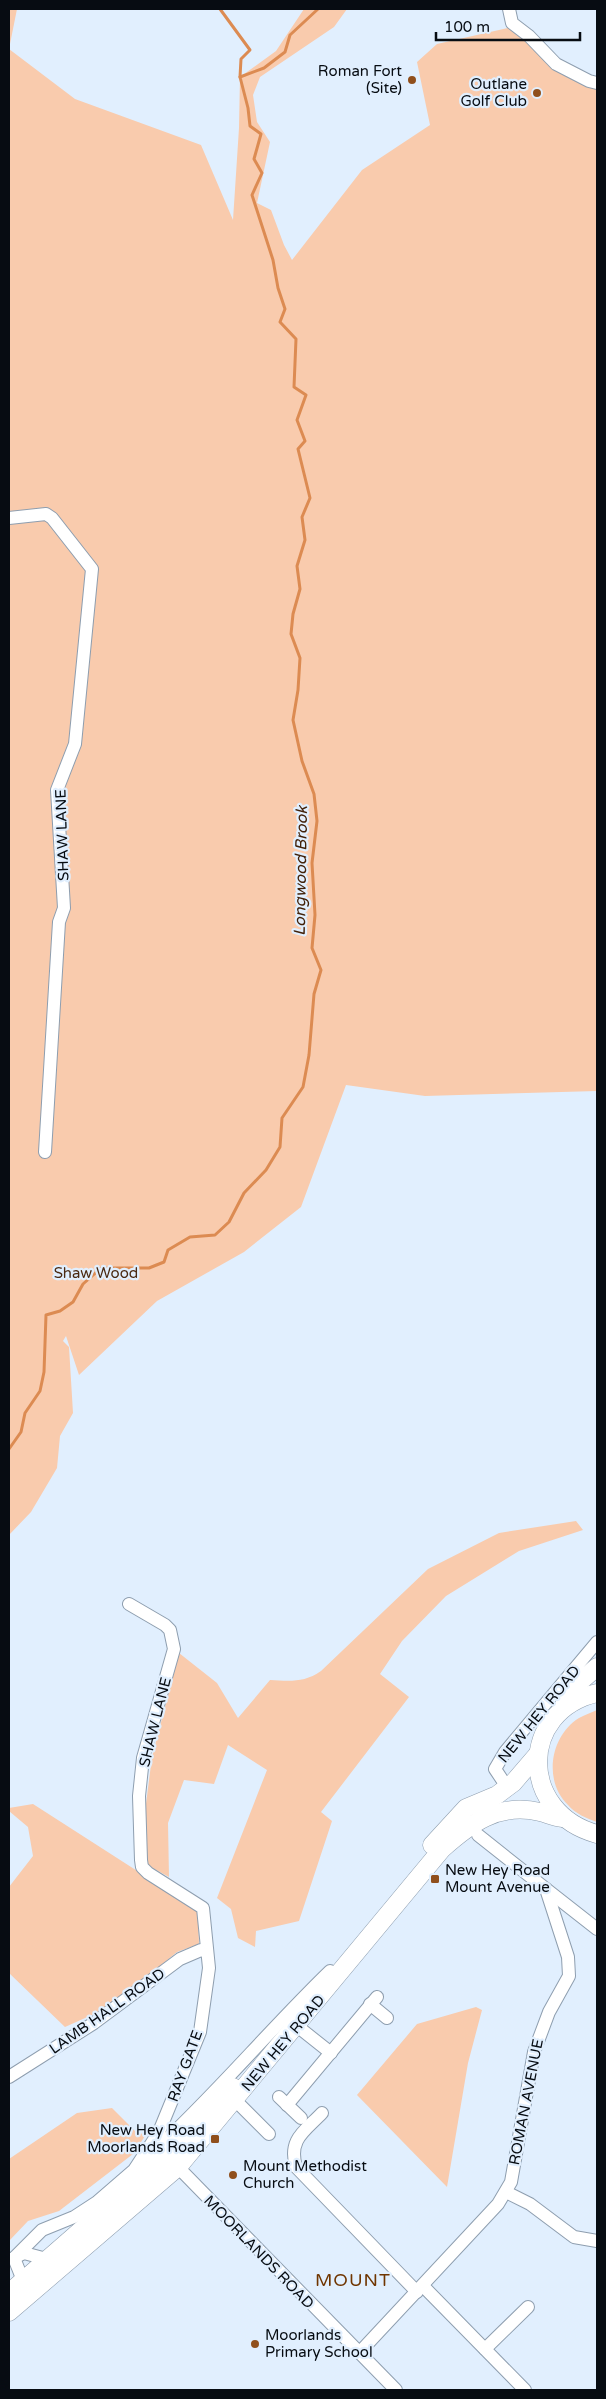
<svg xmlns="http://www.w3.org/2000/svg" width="606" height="2399" font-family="'Varela Round',sans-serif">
  <rect width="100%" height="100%" fill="#e1effe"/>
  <!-- green -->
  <g fill="#f9cbad">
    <path d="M9,9H17L9,49L75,99L201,145L233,220L239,128L240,77L276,51L304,9H347L334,27L260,77L253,95L257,122L270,142L257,203L271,210L284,245L292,260L362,170L430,125L417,62L437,44L512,27L552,69L597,83V1091L425,1096L346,1085L301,1207L244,1252L157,1301L79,1375L66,1336L63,1341L69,1347L73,1413L60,1436L57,1468L31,1512L9,1535Z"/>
    <path d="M576,1521L583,1530L519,1551L446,1596L402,1641L380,1674L409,1697L321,1812L332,1821L299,1921L256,1931L255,1947L238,1938L231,1909L217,1898L267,1770L228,1745L214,1784L184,1780L168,1823L169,1877L145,1864L143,1827L152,1757L179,1653L217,1683L238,1718L270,1680C289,1681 304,1683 321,1671L428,1569L499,1533Z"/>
    <path d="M597,1710V1822C586,1818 576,1814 568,1805C543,1781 550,1736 579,1718C584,1715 591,1713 597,1710Z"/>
    <path d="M33,1804L198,1910L199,1944L177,1952L112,2006L65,2027L9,1973V1887L33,1856L28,1827L9,1811V1808Z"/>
    <path d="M476,2007L482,2010L468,2063L447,2187L357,2095L417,2024Z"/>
    <path d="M112,2108L138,2134L147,2133L133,2154L59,2211L28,2221L9,2241V2159L77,2113Z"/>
  </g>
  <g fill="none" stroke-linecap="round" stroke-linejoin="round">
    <!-- stream -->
    <g stroke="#dc8b52" stroke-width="3">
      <path d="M220,9L250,50L241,59L240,77"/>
      <path d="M9,1449L21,1432L25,1413L40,1391L44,1372L46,1315L60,1311L73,1302L83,1284L101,1268H149L164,1262L168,1250L190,1237L215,1235L229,1222L244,1193L266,1170L280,1147L282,1118L303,1087L309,1055L314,994L321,970L312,948L315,915L312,863L317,821L314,794L302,761L293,720L298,690L300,658L291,634L293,614L300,589L297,566L305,540L302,517L310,498L298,449L305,441L297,420L306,395L294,387L296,339L280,322L285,309L278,288L273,260L252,195L262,173L254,159L261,134L250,126L248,108L240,77L264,68L285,52L290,35L318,9"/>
    </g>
    <defs>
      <g id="minor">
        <path d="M509,9L512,23L529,36L556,64L589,81L597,83"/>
        <path d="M9,518L46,514L52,518L92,569L75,744L57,790L64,908L59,922L45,1152"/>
        <path d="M507,1787L495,1769L505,1752L597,1642"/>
        <path d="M546,1889L597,1929"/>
        <path d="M370,2004L387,2018"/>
        <path d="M297,2026L331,2053"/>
        <path d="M9,2077L94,2023L180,1959L201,1950L207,1952"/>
        <path d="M279,2097L301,2118"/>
        <path d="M235,2100L269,2134"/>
        <path d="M287,2105L377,1997"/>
        <path d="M322,2113C305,2131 288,2139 296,2167L417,2292"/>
        <path d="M149,2156C213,2098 268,2031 330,1971"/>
        <path d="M172,2161L396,2390"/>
        <path d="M506,2192L530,2204L574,2237L597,2241"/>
        <path d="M14,2258L42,2230L74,2217L97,2202L134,2170L159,2132L200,2032L209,1968L203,1908L148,1873L142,1867L141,1860L139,1796L143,1758L174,1649L170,1630L165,1625L129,1604"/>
        <path d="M14,2258L24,2253L54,2261"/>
        <path d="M14,2258L26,2288"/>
        <path d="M423,2286L525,2390"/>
        <path d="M485,2349L528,2307"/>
        <path d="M359,2353L498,2204L511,2182L534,2052L549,2012L569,1976L568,1957L546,1889L478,1835"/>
      </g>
      <g id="highway">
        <path d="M597,1693C518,1711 519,1813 597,1834"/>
        <path d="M563,1707L576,1685L597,1667"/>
        <path d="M432,1845L466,1808L497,1795L513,1783L538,1754"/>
        <path d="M9,2293L166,2156L233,2087"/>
        <path d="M9,2312L178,2167L442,1849C470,1824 498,1802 540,1812C548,1814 554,1817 563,1818"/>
      </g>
    </defs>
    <!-- minor casing -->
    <use href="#minor" stroke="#8e9eaf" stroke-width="14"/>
    <!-- highway casing -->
    <use href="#highway" stroke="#8e9eaf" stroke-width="19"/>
    <!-- minor -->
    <use href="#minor" stroke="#fff" stroke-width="12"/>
    <!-- highway -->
    <use href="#highway" stroke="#fff" stroke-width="18"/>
  </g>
  <!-- markers -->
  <g fill="#904f1c" stroke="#e1effe" stroke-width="2">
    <circle cx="412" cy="80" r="5"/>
    <circle cx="537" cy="93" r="5"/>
    <rect x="430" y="1874" width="10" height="10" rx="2.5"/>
    <rect x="210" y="2134" width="10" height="10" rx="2.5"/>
    <circle cx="233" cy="2175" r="5"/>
    <circle cx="255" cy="2344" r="5"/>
  </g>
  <g text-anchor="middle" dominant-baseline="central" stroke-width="4.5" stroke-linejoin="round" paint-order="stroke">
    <!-- poi labels -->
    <g font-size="15" fill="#070c12" stroke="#e1effe" text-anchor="end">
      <text x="402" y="71">Roman Fort<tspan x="402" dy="17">(Site)</tspan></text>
      <text x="527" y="84">Outlane<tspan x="527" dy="17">Golf Club</tspan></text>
      <text x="445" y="1870" text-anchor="start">New Hey Road<tspan x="445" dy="17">Mount Avenue</tspan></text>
      <text x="205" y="2130">New Hey Road<tspan x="205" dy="17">Moorlands Road</tspan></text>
      <text x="243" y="2166" text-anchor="start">Mount Methodist<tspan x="243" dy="17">Church</tspan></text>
      <text x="265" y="2335" text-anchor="start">Moorlands<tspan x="265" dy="17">Primary School</tspan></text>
    </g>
    <!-- street labels -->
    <g font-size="15" fill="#070c12" stroke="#e1effe">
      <text transform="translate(62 835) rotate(-92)">SHAW LANE</text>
      <text transform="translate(539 1714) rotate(-51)">NEW HEY ROAD</text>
      <text transform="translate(155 1722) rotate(-76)">SHAW LANE</text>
      <text transform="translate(107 2011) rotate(-35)">LAMB HALL ROAD</text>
      <text transform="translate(283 2043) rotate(-50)">NEW HEY ROAD</text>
      <text transform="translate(185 2066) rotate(-70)">RAY GATE</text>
      <text transform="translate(526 2102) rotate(-79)">ROMAN AVENUE</text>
      <text transform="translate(259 2252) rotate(46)">MOORLANDS ROAD</text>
    </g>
    <!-- park labels -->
    <g font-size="15" fill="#4a2911" stroke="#e1effe">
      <text x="96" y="1273">Shaw Wood</text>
    </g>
    <!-- water labels -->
    <g font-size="16" font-style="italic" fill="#422109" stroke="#e1effe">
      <text transform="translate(301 871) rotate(-89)">Longwood Brook</text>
    </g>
    <!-- quarter labels -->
    <g font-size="18" letter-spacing="1" fill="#6f3500" stroke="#e1effe">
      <text x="353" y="2280">MOUNT</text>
    </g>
  </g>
  <!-- border -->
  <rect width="606" height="2399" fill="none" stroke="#070c12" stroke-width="20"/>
  <!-- scale -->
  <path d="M436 32v8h144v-8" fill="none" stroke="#070c12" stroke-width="2.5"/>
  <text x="444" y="32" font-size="15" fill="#070c12" stroke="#e1effe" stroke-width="4" paint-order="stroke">100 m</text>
</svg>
